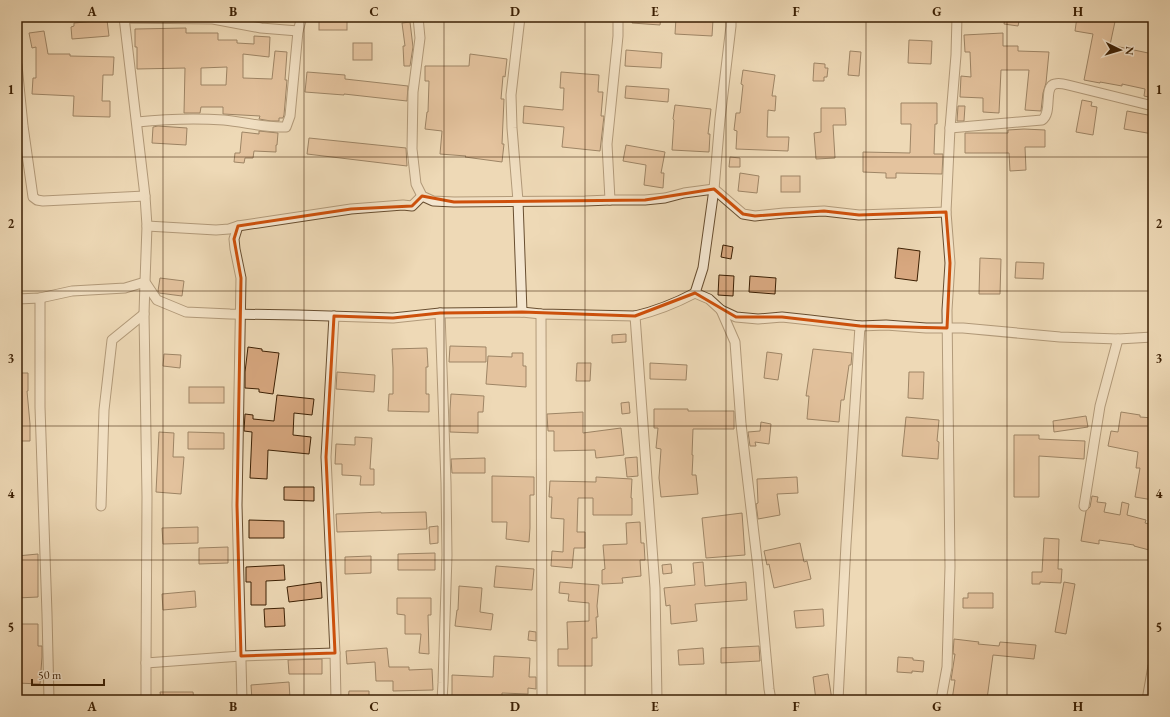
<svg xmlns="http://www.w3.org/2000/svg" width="1170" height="717" font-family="'EB Garamond',serif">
  <rect width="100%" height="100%" fill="#eed9b6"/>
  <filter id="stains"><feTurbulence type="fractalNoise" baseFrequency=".005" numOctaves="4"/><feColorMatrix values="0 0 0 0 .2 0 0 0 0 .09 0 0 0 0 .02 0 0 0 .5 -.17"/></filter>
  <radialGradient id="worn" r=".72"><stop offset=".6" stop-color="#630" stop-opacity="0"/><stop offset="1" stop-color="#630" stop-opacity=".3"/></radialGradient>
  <!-- building -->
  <g fill="#d8a880" stroke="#3b1f03" fill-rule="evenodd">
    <rect x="319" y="17" width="28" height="13"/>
    <path d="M633,17H661L660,25L632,23Z"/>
    <path d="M1005,17H1020L1018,26L1004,24Z"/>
    <path d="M1077,17H1116L1110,45L1153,54V98L1144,96L1145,89L1122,84V86L1100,82V83L1084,80L1093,34L1075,31Z"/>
    <path d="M676,18L713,20L712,36L675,34Z"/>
    <path d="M107,20L109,36L72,39L71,27L74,26V23Z"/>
    <path d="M410,22L413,47L410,66H404L403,46H405L402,23Z"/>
    <path d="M186,28V33H218V40H237V43L254,44V36L270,37L269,57L243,54V78L272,79L275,51L287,52L285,80H287L284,115L283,118H279V121H271L259,119L260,116L223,114V107H201L200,113H184L185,68L137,69V47H135V29ZM227,67L226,85H201V68Z"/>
    <path d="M44,31L48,54H70V56L114,57L113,75H103L102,101H110V117L73,116L74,96L32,94L33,78H36V47L32,48L29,33Z"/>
    <path d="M1003,33V46H1018V51L1049,52L1046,83L1043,93L1041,111L1025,110L1029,70H1001L999,113L983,112V98L960,97L961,76L971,77L970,52H965L964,35Z"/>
    <path d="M909,40L932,41L931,64L908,63Z"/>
    <rect x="353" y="43" width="19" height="17"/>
    <path d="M626,50L662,53L661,68L625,66Z"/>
    <path d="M850,51L861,52L859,76L848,75Z"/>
    <path d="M470,54L507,59L505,77L503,76L501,99H504L502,144H504L502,162L465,157L466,156L440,154L442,131L425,129L427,112H428L429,81H425V66H469Z"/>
    <path d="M814,63L825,64V68H828L827,77H824V81H813Z"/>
    <path d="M743,70L775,75L772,96H776L775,111L768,110L767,137H789L788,151L736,149L737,131L734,130L736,113H740L743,85L741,84Z"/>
    <path d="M307,72L345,75V79L408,86L407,101L344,94V95L305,92Z"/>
    <path d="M561,72L599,75L598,92H603L601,116H604L600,151L562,147L564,127L523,123L524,106L563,110L564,88H560Z"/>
    <path d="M626,86L669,89L668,102L625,98Z"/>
    <path d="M1082,100L1092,102L1091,106L1097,107L1093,135L1076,132Z"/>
    <path d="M901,103H937V124H935L934,154H943L942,174L896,173V178H886V173L863,172V152L910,153L911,124H901Z"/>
    <path d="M675,105L711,109L708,134H710L709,152L672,150L674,120L673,119Z"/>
    <path d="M958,106H965L964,121H957Z"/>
    <path d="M821,108H845L846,125H833L835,158L816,159L814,133L821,132Z"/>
    <path d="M1127,111L1153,116V134L1124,129Z"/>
    <path d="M158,126L187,128L186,145L152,143L153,127Z"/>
    <path d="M1024,129L1045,130V147H1025L1026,170L1010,171L1009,153H965V133H1008V130Z"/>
    <path d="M259,131L278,133L277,145H276V152L254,151L253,158H245L244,163L234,162L235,153H240L242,132L259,134Z"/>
    <path d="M309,138L406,148L407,166L307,154Z"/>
    <path d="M626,145L665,152L661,173H664L663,188L644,185L646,165L623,161Z"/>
    <path d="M730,157L740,158V167H729Z"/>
    <path d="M740,173L759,176L757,193L738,191Z"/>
    <rect x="781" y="176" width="19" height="16"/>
    <path d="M723,245L733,247L731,259L721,257Z"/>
    <path d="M898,248L920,251L917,281L895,278Z"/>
    <path d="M980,258L1001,259L1000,294H979Z"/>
    <path d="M1016,262L1044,263L1043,279L1015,278Z"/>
    <path d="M719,275L734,276L733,296L718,295Z"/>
    <path d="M750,276L776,278L775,294L749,292Z"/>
    <path d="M160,278L184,281L182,296L159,293L158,291Z"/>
    <path d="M626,334V342L612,343V335Z"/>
    <path d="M450,346L486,347V362H449Z"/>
    <path d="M248,347L262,349V351L279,353L273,394L259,392V389L245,388V372Z"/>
    <path d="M427,348L428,367H426V394H429V412L388,411L389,394H393V368L392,349Z"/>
    <path d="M813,349L852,353L851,365H849L844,400H841L839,422L807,419L809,396H806Z"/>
    <path d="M767,352L782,354L778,380L764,378Z"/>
    <path d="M512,353H523V366H526V387L486,384L488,356L512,357Z"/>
    <path d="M164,354L181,355L180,368L163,366Z"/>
    <path d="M577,363H591L590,381H576Z"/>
    <path d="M650,363L687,365L686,380L650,379Z"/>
    <path d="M337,372L375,375L374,392L336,389Z"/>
    <path d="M909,372H924L923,399L908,398Z"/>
    <path d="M17,373H28V391H27L30,424V441H17Z"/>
    <rect x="189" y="387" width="35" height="16"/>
    <path d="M451,394L484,396L483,412H478V433L450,432V410Z"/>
    <path d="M277,395L314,399L312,415L294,413L293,435L311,437L309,454L268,450L267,479L250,478L252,432L244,431L245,414L253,415V419L274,421Z"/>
    <path d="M629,402L630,413L622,414L621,403Z"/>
    <path d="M654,409H688V411H734V429H693L692,455H693L692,475H696L698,494L661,497L659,478L661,449L656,448L658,428H654Z"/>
    <path d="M583,412V433L621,428L624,455L596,458L595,450L554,451V431H548L547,414Z"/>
    <path d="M1121,412L1140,415V417L1153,418V500L1135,497L1140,468H1136L1138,452L1108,446L1111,431L1118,432Z"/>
    <path d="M1086,416L1088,427L1054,432L1053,421Z"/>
    <path d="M906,417L939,420L937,441L939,442L938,459L902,456Z"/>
    <path d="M761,422L771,424L769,444L755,442L756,446H750L748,432L760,431Z"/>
    <path d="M159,432L174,433L173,457H184L181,494L156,492Z"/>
    <path d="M188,432L224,433V449H188Z"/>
    <path d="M1014,435H1039V439L1085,441L1084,459L1039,456V497H1014Z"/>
    <path d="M355,437L372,438L370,469H374V485H360L361,476L342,475V464H335L336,444L355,445Z"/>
    <path d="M637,457L638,476L627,477L625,458Z"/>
    <path d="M485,458V473H452L451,459Z"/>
    <path d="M492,476L534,477V495H530V528L529,542L506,539L507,522H492Z"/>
    <path d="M596,477L632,479L631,498H632V515H593V498H578L577,532H585V548H574L572,568L551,566L552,551L563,552L564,519L551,518L552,497H549L550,481L596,482Z"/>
    <path d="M797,477L798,493L777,494L780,515L758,519L756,504L758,503L757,479Z"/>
    <path d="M284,487H314V501L284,500Z"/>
    <path d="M1092,496L1098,497L1097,502L1106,503L1104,512L1120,515L1122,502L1129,504L1127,515L1146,520L1145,523L1153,525V551L1134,546V545L1099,540V544L1081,541L1086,511L1090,507Z"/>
    <path d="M381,512V513L426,512L427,529L337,532L336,514Z"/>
    <path d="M742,513L745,555L706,558L702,518Z"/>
    <path d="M249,520L284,521V538H249Z"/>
    <path d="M640,522L641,543H644L645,560H640L641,576L622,578L623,583L602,584V570L605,569L603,545L627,544L626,523Z"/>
    <path d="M438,526V543L430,544L429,527Z"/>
    <path d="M198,527V543L163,544L162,528Z"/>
    <path d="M1044,538L1059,539L1058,569H1062L1061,583L1040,582V584H1032V572H1042Z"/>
    <path d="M800,543L804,562L807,561L811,579L774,588L769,564L767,565L764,551Z"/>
    <path d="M228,547V563L199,564V548Z"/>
    <path d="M435,553V570H398V554Z"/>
    <path d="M38,554V597L17,598V556Z"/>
    <path d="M371,556V573L345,574V557Z"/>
    <path d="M703,562L705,586L746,582L747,600L695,604L697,621L671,624L670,605L666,606L664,588L695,585L693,563Z"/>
    <path d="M671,564L672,573L663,574L662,565Z"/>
    <path d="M284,565L285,580L266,581V605H251V582H246V567Z"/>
    <path d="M496,566L534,569L532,590L494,587Z"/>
    <path d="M321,582L322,598L289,602L287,587Z"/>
    <path d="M560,582L599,585L597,606L598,617H596L597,638H592V666H558V649H568L567,622L589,621V603L568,601L569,594L559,593Z"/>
    <path d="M1064,582L1075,584L1066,634L1055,632Z"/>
    <path d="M459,586L482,588L480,612L493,614L491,630L455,626L457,610H458Z"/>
    <path d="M195,591L196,607L163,610L162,594Z"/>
    <path d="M968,593H993V608H963V598H968Z"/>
    <path d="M397,598H431V615H428L429,654L419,653L421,634H405V615L397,614Z"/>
    <path d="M284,608L285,626L265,627L264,609Z"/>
    <path d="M823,609L824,626L796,628L794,611Z"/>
    <path d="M17,624H38V646H42V657L40,684L17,683Z"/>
    <path d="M529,631L536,632V641L528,640Z"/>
    <path d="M954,639L979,642L978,644L999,646L1000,642L1036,645L1034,659L993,655L987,699L978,698V700H952L955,680H951L955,654H953Z"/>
    <path d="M759,646L760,661L721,663V648Z"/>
    <path d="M387,648L389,667H409V670L432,669L433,690L393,691V681H376L375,662L347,664L346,651Z"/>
    <path d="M703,648L704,664L679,665L678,650Z"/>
    <path d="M494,656L530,658L529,677H536V689L528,688V694L502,693V700H452V675L493,677Z"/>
    <path d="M898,657L913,658V660L924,661L923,672L912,671V673L897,672Z"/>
    <path d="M322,659V674H289L288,660Z"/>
    <path d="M828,674L832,700H816L813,677Z"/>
    <path d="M289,682L290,698L252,700L251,685Z"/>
    <path d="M349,691H369V700H348Z"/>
    <path d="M160,692H193L194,700H161Z"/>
  </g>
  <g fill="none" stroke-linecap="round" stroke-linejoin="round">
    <defs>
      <g id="minor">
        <path d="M124,17L145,196L147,226L145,282L157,300L186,312L230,314L298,315L393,318L440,313L522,312L541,314L635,316C656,311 676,303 695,293"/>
        <path d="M418,17L420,38L413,92L412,149L416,184L422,196L433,201L454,202L585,201L610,200"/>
        <path d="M520,17L511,95L512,128L518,201L522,312"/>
        <path d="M618,17V36L607,144L610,200H645L665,198L684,193L714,189L743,214L755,216L784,213L824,211L859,215L946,212"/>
        <path d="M731,17V26L720,119L714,189L703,268L695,293L709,299L721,310L736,317L758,319L782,317L810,320L860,326L886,325L926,328H963L1060,337L1118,339L1153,337"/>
        <path d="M124,18L213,19L261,28L298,31"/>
        <path d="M17,65L23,126L33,197L37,200L43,201L145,196"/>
        <path d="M137,122C166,119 195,118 224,120C245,122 265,128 286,127L290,116L298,31L302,17"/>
        <path d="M950,128L1042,120C1053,113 1043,86 1055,84C1059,83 1064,84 1068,85L1153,106"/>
        <path d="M147,226L216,230L229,229L238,226L351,209L403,205L412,206L422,196"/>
        <path d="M238,226L234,239L235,249L241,278L237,505L242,700"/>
        <path d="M40,298V407L47,614L49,700"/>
        <path d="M17,299L40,298L72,291L125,288L145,282L144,314L147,497L146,663"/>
        <path d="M721,310L735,342L741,424L758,568L769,689L771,700"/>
        <path d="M440,313L446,483L447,555L443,683L442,700"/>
        <path d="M541,314L542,700"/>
        <path d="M334,316L326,457L335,653"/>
        <path d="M635,316L655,588L657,700"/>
        <path d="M101,506L104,410L112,340L144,314"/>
        <path d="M1084,506L1100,406L1118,339"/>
        <path d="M146,700V663L241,656L335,653L336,700"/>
        <path d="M838,700L846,544L860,326"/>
        <path d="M941,700L947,667L950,567L947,310L950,263L946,212L950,128L956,55L957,17"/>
        <path d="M1147,700L1153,666"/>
      </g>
    </defs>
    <!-- minor casing -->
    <use href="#minor" stroke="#684e30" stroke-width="11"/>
    <!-- minor -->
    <use href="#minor" stroke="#f4e6d0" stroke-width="9"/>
  </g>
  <!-- marked area -->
  <path d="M0 0H1170V717H0ZM714,189L743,214L755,216L824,211L859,215L946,212L950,263L947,328L860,326L782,317H736L695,293L635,316L522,312L440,313L393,318L334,316L326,457L335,653L241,656L237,505L241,278L234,239L238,226L351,209L412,206L422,196L454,202L645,200Z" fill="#eed9b6" fill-opacity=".55" fill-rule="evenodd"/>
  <path fill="none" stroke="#ce500b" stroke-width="3" stroke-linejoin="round" d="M714,189L743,214L755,216L824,211L859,215L946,212L950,263L947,328L860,326L782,317H736L695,293L635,316L522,312L440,313L393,318L334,316L326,457L335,653L241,656L237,505L241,278L234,239L238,226L351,209L412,206L422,196L454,202L645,200Z"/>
  <!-- grid -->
  <path fill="none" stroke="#3b1f03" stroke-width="1" stroke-opacity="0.55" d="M163,17V700M304,17V700M444,17V700M585,17V700M726,17V700M866,17V700M1007,17V700M17,157H1153M17,291H1153M17,426H1153M17,560H1153"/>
  <!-- margin -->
  <rect width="1170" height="717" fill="none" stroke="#eed9b6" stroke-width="44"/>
  <!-- north arrow -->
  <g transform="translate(1120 50) rotate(95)" stroke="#f4e6d0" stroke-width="3" paint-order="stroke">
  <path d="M0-3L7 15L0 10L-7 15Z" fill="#3b1f03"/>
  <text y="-6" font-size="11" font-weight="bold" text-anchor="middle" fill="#3b1f03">N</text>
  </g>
  <!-- scale -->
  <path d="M32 679v6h72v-6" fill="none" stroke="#3b1f03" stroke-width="2"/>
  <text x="38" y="679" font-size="12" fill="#3b1f03" stroke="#f4e6d0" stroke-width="3" paint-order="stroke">50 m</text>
  <rect x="22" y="22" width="1126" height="673" fill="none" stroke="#3b1f03" stroke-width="1.5"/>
  <g font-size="13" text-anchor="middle" font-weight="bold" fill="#3b1f03">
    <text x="92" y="16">A</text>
    <text x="233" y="16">B</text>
    <text x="374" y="16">C</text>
    <text x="515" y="16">D</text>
    <text x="655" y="16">E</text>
    <text x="796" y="16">F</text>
    <text x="937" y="16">G</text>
    <text x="1078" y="16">H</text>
    <text x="11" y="94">1</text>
    <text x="1159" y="94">1</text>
    <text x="11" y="228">2</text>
    <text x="1159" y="228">2</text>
    <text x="11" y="363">3</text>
    <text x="1159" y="363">3</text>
    <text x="11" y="498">4</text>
    <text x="1159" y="498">4</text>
    <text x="11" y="632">5</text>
    <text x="1159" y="632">5</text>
    <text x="92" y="711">A</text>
    <text x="233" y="711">B</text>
    <text x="374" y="711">C</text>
    <text x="515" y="711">D</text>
    <text x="655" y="711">E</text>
    <text x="796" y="711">F</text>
    <text x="937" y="711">G</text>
    <text x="1078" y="711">H</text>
  </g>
  <rect width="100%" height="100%" filter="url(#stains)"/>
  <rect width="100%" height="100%" fill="url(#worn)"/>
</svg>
